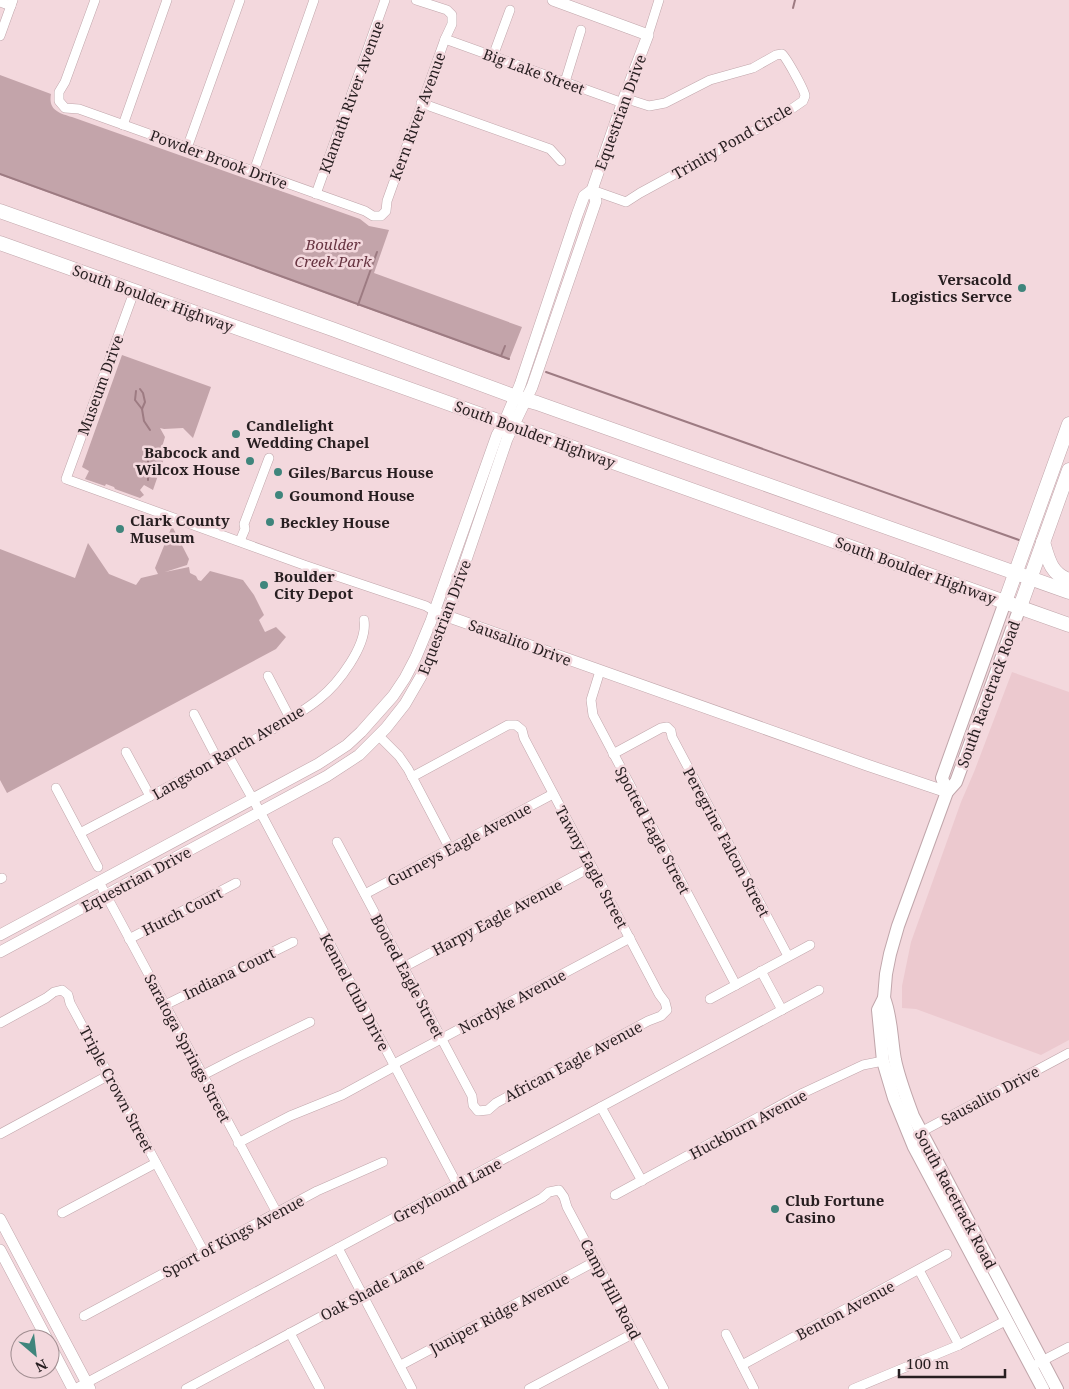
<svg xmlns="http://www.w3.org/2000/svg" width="1069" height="1389" font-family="'Noto Serif',serif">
  <rect width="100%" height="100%" fill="#f3d8dd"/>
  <!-- built -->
  <path fill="#ecc9cf" d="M1012,672L1069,692V1040L1041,1055L916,1009L902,1008V986L911,942L961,802L974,772Z"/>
  <!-- green -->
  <g fill="#c3a4aa">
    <path d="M0,75L51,94C48,110 59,113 72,117L360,219L369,226L389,230L374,273L522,327L509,360L0,175Z"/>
    <path d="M122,355L211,387L193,438L183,428L164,429L160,428L165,437L162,447L164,458L153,490L144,485L140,490L144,495L140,498L115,489L114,487L106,484L105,486L85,479L89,471L82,467Z"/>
    <path d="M172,526L189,559L187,565L165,572L189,567L190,573L196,576L198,580L201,581L210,571L243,580L254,595L264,615L259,620L265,632L276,627L286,637L276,649L7,793L0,780V549L75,578L88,543L109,574L136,585L141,578L158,574L155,568Z"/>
  </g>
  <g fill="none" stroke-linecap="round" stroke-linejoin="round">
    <!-- stream -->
    <g stroke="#9d7b82" stroke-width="2">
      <path d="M793,8L795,0"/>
      <path d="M0,174L509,359"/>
      <path d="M358,305L377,252"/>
      <path d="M501,356L505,346"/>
      <path d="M546,372L1019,540"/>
      <path d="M140,389L143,393L145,402L142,409"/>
      <path d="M136,391L135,400L142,409L144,421L150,430"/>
      <path d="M148,455V480"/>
    </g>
    <defs>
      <g id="minor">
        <path d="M95,0L65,82L59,92V101L65,108L79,109L365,211L373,216H381L386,211L387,201L445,39L452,24V15L447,10L416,0"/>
        <path d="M0,2L11,6"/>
        <path d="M648,35L659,0"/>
        <path d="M0,36L13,0"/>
        <path d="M445,39L623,103"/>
        <path d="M493,56L510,10"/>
        <path d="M565,82L581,30"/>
        <path d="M421,103L550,149L561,161"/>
        <path d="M123,125L167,0"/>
        <path d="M187,148L240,0"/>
        <path d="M254,171L314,0"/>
        <path d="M592,190L626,202L640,193L780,117L803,101L805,96C805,91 786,57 782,54L776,55L753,68L710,80L665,103L649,106L624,98"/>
        <path d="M316,194L385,0"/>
        <path d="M134,292L66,479L304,565L426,606L434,611"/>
        <path d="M240,541L245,529L244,524L269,458"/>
        <path d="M600,671L591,700L593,715L736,985"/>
        <path d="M268,676L290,718"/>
        <path d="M194,714L218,760"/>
        <path d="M379,736L399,756L408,769L450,849"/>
        <path d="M126,752L150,796"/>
        <path d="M613,754L661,728L667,727L671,731L672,737L788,956"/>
        <path d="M228,755L264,819L457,1184"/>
        <path d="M56,788L98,867"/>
        <path d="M80,833C138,802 197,773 254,740C276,727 299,715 319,699C338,684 368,645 364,620"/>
        <path d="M337,842L472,1096L473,1105L478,1111L488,1110L496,1103L648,1021L661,1016L667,1010L665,1002L659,994L524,738L522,730L516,725H508L412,777"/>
        <path d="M0,879L2,878"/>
        <path d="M99,882L277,1213"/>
        <path d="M365,894L553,794"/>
        <path d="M129,939L236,883"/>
        <path d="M404,967L591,867"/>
        <path d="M761,971L782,1010"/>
        <path d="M710,999L810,945"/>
        <path d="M165,1005L293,942"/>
        <path d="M0,1023L46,998L54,992L62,990L68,995L70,1003L204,1252"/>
        <path d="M394,1064L630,938"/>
        <path d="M203,1075L238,1057L310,1022"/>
        <path d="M601,1107L642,1181"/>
        <path d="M0,1134L109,1075"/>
        <path d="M917,1134L1069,1053"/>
        <path d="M238,1143L290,1116L342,1095L395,1066"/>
        <path d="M615,1195L803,1093L863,1065L883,1061"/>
        <path d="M62,1213L156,1163"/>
        <path d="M338,1248L412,1389"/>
        <path d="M919,1270L959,1345"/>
        <path d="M84,1316L317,1191L383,1162"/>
        <path d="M290,1333L320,1389"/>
        <path d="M726,1334L754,1389"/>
        <path d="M1038,1363L1069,1347"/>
        <path d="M401,1365L596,1261"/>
        <path d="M742,1365L947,1254"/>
        <path d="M75,1389L819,990"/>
        <path d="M186,1389L542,1198L549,1192L559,1190L564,1197L567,1207L664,1389"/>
        <path d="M529,1389L634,1333"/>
        <path d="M853,1389L959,1345L1007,1320"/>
      </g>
      <g id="tertiary">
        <path d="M441,614L867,765L947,792"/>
        <path d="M0,935L318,764L347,745L361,732L393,696L405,678L416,657L431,621L497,435L504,423L520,385L577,215L584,196L592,190L624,98L648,35L553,0"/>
        <path d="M0,952L327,776L359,755L386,728L405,704L427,666L452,601L507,439L532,387L596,201L592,190"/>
        <path d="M0,1219L90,1389"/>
        <path d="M0,1250L47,1339"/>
        <path d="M50,1345L73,1389"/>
      </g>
      <g id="secondary">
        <path d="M1020,607L956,782L947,792L898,926L890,954L886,974L884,998L878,1010L883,1061L894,1098L914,1147L1043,1389"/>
        <path d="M947,792L942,778L1005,602"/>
        <path d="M884,998C892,1019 891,1038 895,1060C899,1079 906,1097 913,1116L1057,1389"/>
      </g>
      <g id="primary">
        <path d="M0,211L332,329L516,397L537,403L1069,592"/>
        <path d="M0,243L1069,625"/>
        <path d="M1043,542C1048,559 1051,574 1069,580"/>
        <path d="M1005,602L1069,424"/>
        <path d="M1020,607L1069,470"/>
      </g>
    </defs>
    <!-- minor casing -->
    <use href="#minor" stroke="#c0a6ab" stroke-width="10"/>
    <!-- tertiary casing -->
    <use href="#tertiary" stroke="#c0a6ab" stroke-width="12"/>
    <!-- secondary casing -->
    <use href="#secondary" stroke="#c0a6ab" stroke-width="14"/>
    <!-- primary casing -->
    <use href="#primary" stroke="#c0a6ab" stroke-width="15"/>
    <!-- minor -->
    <use href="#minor" stroke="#fff" stroke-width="9"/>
    <!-- tertiary -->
    <use href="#tertiary" stroke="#fff" stroke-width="11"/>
    <!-- secondary -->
    <use href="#secondary" stroke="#fff" stroke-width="12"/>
    <!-- primary -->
    <use href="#primary" stroke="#fff" stroke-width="14"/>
  </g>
  <!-- markers -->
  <g fill="#3f857c" stroke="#f3d8dd" stroke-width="2">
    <circle cx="1022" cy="288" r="5"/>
    <circle cx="236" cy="434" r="5"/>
    <circle cx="250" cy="461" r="5"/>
    <circle cx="278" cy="472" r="5"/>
    <circle cx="279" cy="495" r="5"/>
    <circle cx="270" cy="522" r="5"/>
    <circle cx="120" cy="529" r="5"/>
    <circle cx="264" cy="585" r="5"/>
    <circle cx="775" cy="1209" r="5"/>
  </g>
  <g text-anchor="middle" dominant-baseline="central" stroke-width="5" stroke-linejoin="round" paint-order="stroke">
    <!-- street labels -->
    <g font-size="15" fill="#271e20" stroke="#f3d8dd">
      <text transform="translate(534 71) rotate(20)">Big Lake Street</text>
      <text transform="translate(351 97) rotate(-70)">Klamath River Avenue</text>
      <text transform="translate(620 112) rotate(-70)">Equestrian Drive</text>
      <text transform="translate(417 116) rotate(-70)">Kern River Avenue</text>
      <text transform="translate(732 141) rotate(-30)">Trinity Pond Circle</text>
      <text transform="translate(219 159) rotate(20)">Powder Brook Drive</text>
      <text transform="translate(153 298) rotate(20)">South Boulder Highway</text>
      <text transform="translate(100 385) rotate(-70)">Museum Drive</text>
      <text transform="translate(535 434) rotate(20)">South Boulder Highway</text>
      <text transform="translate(916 570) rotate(20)">South Boulder Highway</text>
      <text transform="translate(444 617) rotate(-69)">Equestrian Drive</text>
      <text transform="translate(520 642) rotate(20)">Sausalito Drive</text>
      <text transform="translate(988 694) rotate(-70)">South Racetrack Road</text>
      <text transform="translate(228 752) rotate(-30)">Langston Ranch Avenue</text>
      <text transform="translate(653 830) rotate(62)">Spotted Eagle Street</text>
      <text transform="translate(727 842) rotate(62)">Peregrine Falcon Street</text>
      <text transform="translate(459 844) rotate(-28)">Gurneys Eagle Avenue</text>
      <text transform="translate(592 867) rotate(62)">Tawny Eagle Street</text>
      <text transform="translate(136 879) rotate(-28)">Equestrian Drive</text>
      <text transform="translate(182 911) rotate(-27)">Hutch Court</text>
      <text transform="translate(497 917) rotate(-28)">Harpy Eagle Avenue</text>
      <text transform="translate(229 973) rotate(-26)">Indiana Court</text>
      <text transform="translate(408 976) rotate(62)">Booted Eagle Street</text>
      <text transform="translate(355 992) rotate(62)">Kennel Club Drive</text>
      <text transform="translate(512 1001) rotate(-28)">Nordyke Avenue</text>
      <text transform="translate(188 1048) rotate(62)">Saratoga Springs Street</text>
      <text transform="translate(573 1061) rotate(-28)">African Eagle Avenue</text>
      <text transform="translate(117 1089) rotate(62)">Triple Crown Street</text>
      <text transform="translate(990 1095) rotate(-28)">Sausalito Drive</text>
      <text transform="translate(748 1124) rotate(-28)">Huckburn Avenue</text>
      <text transform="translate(447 1190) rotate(-28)">Greyhound Lane</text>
      <text transform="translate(956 1199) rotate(62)">South Racetrack Road</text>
      <text transform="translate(233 1236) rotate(-28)">Sport of Kings Avenue</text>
      <text transform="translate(372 1289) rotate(-28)">Oak Shade Lane</text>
      <text transform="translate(611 1289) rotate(62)">Camp Hill Road</text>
      <text transform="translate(845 1310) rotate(-28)">Benton Avenue</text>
      <text transform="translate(499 1313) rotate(-28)">Juniper Ridge Avenue</text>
    </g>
    <!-- park labels -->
    <g font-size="15" font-style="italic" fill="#683542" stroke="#f3d8dd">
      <text x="333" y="244">Boulder<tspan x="333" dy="17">Creek Park</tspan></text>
    </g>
    <!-- poi labels -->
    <g font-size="15" font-weight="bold" fill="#271e20" stroke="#f3d8dd" text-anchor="start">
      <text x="1012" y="279" text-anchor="end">Versacold<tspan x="1012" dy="17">Logistics Servce</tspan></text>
      <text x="246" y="425">Candlelight<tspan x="246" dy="17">Wedding Chapel</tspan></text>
      <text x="240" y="452" text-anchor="end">Babcock and<tspan x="240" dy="17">Wilcox House</tspan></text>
      <text x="288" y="472">Giles/Barcus House</text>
      <text x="289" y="495">Goumond House</text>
      <text x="130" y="520">Clark County<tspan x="130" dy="17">Museum</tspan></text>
      <text x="280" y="522">Beckley House</text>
      <text x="274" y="576">Boulder<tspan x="274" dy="17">City Depot</tspan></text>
      <text x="785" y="1200">Club Fortune<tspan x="785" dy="17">Casino</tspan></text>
    </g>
  </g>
  <!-- north arrow -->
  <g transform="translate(35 1354) rotate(152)"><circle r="24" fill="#f3d8dd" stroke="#a18e91"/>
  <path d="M0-4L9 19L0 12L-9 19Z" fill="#3f857c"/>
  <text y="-8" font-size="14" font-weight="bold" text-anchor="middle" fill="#271e20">N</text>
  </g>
  <!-- scale -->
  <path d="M899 1369v8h106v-8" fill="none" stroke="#271e20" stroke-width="2.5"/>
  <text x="906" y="1369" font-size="15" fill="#271e20" stroke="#f3d8dd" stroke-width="4" paint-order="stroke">100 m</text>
</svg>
